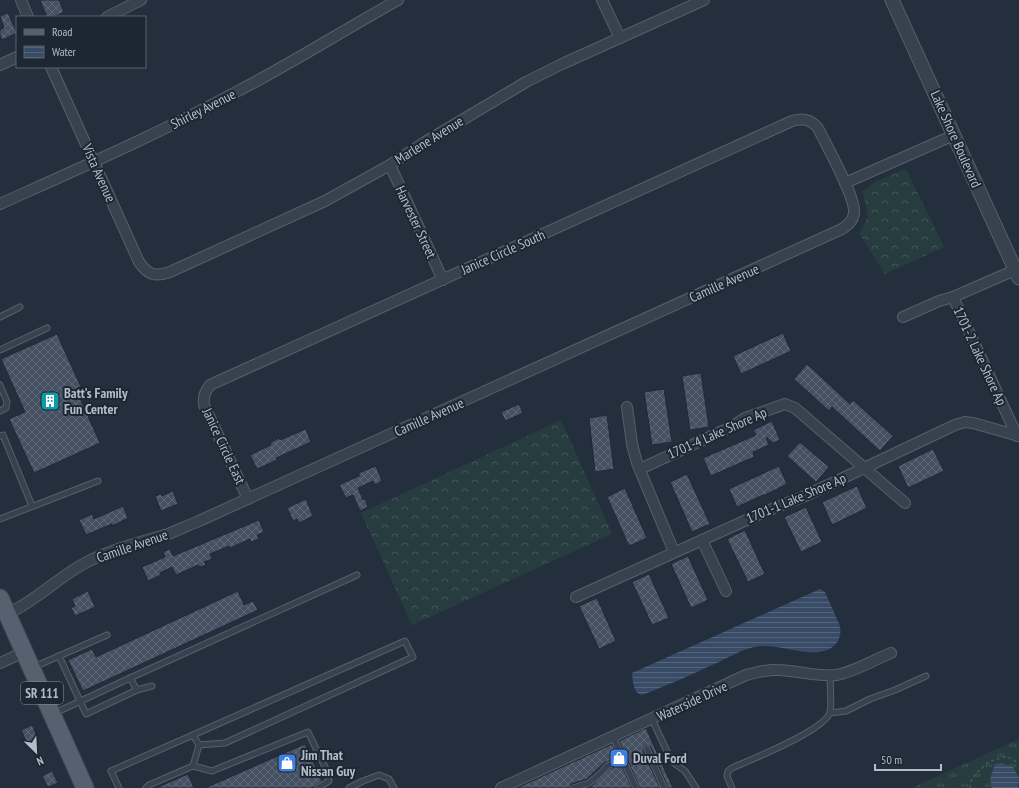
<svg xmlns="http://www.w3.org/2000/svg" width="1019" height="788" font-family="'PT Sans Narrow',sans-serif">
  <defs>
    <pattern id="grass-tufts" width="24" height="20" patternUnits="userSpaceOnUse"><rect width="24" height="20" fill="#263c3f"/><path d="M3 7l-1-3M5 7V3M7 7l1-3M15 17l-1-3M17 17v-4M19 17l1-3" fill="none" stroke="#435659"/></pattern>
    <pattern id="forest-crowns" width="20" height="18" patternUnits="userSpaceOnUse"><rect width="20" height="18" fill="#263c3f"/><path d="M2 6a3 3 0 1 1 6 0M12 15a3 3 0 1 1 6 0" fill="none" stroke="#435659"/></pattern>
    <pattern id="water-rules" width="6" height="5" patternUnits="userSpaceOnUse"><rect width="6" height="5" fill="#394c67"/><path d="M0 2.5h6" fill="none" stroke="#53647b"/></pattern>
    <pattern id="building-cross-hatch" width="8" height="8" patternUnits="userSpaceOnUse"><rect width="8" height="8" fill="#455162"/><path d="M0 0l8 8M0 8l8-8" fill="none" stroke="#5d6877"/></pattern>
  </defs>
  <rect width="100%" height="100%" fill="#242f3e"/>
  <!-- grass -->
  <path fill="url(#grass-tufts)" d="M1019,739V788H912L1010,743Z"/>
  <!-- forest -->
  <g fill="url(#forest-crowns)">
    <path d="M906,169L944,247L885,274L859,233L868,217L863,191L875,182Z"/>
    <path d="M561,420L612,534L412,625L361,513Z"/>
  </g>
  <!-- water -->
  <g fill="url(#water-rules)">
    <path d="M820,589L825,592L840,626C842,637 837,646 827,650C805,658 778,642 754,647C740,650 726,659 712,665C689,676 666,686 642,695C633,693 633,681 632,673Z"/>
    <path d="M1001,763L1013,767L1019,778L1018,788H992L990,779L995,764Z"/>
  </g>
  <!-- building -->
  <g fill="url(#building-cross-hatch)" stroke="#1f2835">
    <path d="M40,0H59L64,12L53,17H47Z"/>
    <path d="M8,13L17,33L2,40L0,36V30L4,28L0,16Z"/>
    <path d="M783,333L791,351L741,374L733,356Z"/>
    <path d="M57,334L81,387L76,389L100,443L34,473L9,419L25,412L1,359Z"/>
    <path d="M807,364L850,404L853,400L893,436L880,451L832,407L829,411L794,379Z"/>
    <path d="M701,373L709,427L690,430L682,376Z"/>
    <path d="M664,389L672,442L652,445L644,392Z"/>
    <path d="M519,404L523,413L505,421L501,412Z"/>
    <path d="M607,415L614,469L595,472L589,418Z"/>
    <path d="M772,421L780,440L773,443L766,437L769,445L753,452L754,457L711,476L703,458L756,435L753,430Z"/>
    <path d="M306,429L311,442L276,458L277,460L257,469L250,455L271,445L270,443L279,438L280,440Z"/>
    <path d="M800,442L829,467L816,482L787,456Z"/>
    <path d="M933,449L944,471L908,488L898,466Z"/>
    <path d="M376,466L382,481L375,485L373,481L358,488L363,500L365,499L368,507L360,511L353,495L346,498L339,485L359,476V473L361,472Z"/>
    <path d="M779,466L787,484L763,496V495L737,507L729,489Z"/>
    <path d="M687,474L710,524L692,532L670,482Z"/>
    <path d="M857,486L867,508L832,525L822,502Z"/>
    <path d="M625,488L647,538L629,546L607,497Z"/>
    <path d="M173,491L178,504L161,511L155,496L161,494L162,496Z"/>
    <path d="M306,499L313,516L299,523L297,519L293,521L287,508Z"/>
    <path d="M123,506L128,518L112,526V524L86,535L79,520L92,514L94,519Z"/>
    <path d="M806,507L822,542L801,552L784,517Z"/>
    <path d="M259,520L264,532L257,535L259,539L251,542L250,539L230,548L229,546L210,554L212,559L204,562L206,565L200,567L198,565L176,575L172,567L160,573L161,575L148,581L142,567L165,557L163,552L170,549L173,556Z"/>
    <path d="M745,530L765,574L748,582L727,539Z"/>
    <path d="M688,556L708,600L691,608L671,564Z"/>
    <path d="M649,574L669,618L652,625L632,582Z"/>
    <path d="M88,591L95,607L75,616L71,608L75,606L72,599Z"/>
    <path d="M238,591L244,605L253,601L258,610L83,691L68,660L92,649L96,657Z"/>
    <path d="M597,598L616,641L599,649L579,606Z"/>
    <path d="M32,725L38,738L27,743L21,730Z"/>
    <path d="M646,728L673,788H668L651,747L647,745L644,747L643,751L660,788H640L619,741Z"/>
    <path d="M305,744L322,781L314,787L311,788H205Z"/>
    <path d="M612,744L618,757L604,763L587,779L571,784L569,788H517Z"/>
    <path d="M621,764L632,788H586L592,786L609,769Z"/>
    <path d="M52,771L58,783L48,787L42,776Z"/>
    <path d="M188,774L194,788H156Z"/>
  </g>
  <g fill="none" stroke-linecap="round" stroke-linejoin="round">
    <defs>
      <g id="service">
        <path d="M0,317L20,307"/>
        <path d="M0,350L47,328"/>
        <path d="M0,385L7,402L6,408L0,411"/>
        <path d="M0,436L3,435L32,506"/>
        <path d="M0,519L98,481"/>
        <path d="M59,656L107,635"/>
        <path d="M34,667L59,656L86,714L137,690"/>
        <path d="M130,678L357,575"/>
        <path d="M55,713L130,678L137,690L152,686"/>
        <path d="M830,713L846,711L870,699L895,690L926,676"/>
        <path d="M652,719L670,758L675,764L685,771L696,788"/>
        <path d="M613,737L636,788"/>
        <path d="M647,749L664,788"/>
        <path d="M193,766L199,745L225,743L413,657L405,641L193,735"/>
        <path d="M119,788L111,771L193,735L199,745"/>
        <path d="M146,788L149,785L193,766L212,771L308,732L327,771L329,781L318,788"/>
        <path d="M349,788L363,781L379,775L389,779L394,788"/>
        <path d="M573,788L589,783L600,774L607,766L623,759"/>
        <path d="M732,788L727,776L728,771L732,768C750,760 826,730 830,712C832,702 830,686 830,675"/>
      </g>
      <g id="minor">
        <path d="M21,0L28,17"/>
        <path d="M602,0L620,38"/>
        <path d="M107,17L141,0"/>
        <path d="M0,65L17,57"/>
        <path d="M51,67L139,262C148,275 155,277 170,272L325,201L390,165L425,142L526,82L562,64L704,0"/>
        <path d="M390,165L443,280"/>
        <path d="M845,183L954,135"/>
        <path d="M0,204C80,168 160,133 238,91C292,63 344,30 398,0"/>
        <path d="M953,297L1017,436"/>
        <path d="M903,317L939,301L953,297L1015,270"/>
        <path d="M627,407L632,444L637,463L674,552"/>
        <path d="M640,469L729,428L745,418L785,404L795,408L905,503"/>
        <path d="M702,540L726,591"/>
        <path d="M576,597L762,513L805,496L955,425L965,422L973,423L1019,436"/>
        <path d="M7,614C36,601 58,577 87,562C113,549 140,542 168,534C178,530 189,525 199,521L842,229C848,225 853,221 854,213C856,197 826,145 818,128C810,119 803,118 792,121L210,385C205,392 203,396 204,405L248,499"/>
        <path d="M0,663L24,652"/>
        <path d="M501,788L746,675C756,673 766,669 777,670C796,670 816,677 836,675C855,672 873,660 891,653"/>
      </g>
      <path id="tertiary" d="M892,0L1019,278"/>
      <path id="primary" d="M0,598L85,788"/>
    </defs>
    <!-- service casing -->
    <use href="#service" stroke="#565f6c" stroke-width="7"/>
    <!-- minor casing -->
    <use href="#minor" stroke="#565f6c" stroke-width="12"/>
    <!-- tertiary casing -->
    <use href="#tertiary" stroke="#565f6c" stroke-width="15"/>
    <!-- primary casing -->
    <use href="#primary" stroke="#414a57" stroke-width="19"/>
    <!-- path -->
    <path stroke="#44595c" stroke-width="1.5" stroke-dasharray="3 3" stroke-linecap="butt" d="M970,788L972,778L988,762L1004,757H1008L1019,763"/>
    <!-- service -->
    <use href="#service" stroke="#38414e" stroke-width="5"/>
    <!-- minor -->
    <use href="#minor" stroke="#38414e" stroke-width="10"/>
    <!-- tertiary -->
    <use href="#tertiary" stroke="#38414e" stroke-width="13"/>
    <!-- primary -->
    <use href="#primary" stroke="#56606e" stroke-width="17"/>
  </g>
  <!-- icons -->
  <defs>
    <symbol id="building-square" viewBox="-11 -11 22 22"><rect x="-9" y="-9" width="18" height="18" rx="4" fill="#0f9aa8" stroke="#1d2633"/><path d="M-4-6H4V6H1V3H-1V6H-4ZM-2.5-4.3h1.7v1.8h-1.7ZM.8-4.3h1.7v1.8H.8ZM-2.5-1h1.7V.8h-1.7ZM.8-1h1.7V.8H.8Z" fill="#fff"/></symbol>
    <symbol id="shop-square" viewBox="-11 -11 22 22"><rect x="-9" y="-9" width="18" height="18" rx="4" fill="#3f7fe0" stroke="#1d2633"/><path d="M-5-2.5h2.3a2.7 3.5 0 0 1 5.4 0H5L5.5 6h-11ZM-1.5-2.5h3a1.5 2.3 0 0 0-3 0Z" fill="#fff"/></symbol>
  </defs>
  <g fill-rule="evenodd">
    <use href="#building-square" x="39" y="390" width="22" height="22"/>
    <use href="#shop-square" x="608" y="747" width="22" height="22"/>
    <use href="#shop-square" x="276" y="752" width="22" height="22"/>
  </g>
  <g text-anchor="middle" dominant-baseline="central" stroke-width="4" stroke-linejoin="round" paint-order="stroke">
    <!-- shield labels -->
    <rect fill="#1d2633" stroke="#878f9c" stroke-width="1" x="21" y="682" width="42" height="22" rx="3"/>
    <g font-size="13" font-weight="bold" fill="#b4bcc9">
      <text x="42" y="693">SR 111</text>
    </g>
    <!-- street labels -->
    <g font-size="14" fill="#b4bcc9" stroke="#1d2633">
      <text transform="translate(203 109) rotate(-27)">Shirley Avenue</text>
      <text transform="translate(956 139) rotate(66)">Lake Shore Boulevard</text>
      <text transform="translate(429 140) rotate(-32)">Marlene Avenue</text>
      <text transform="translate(99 173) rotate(66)">Vista Avenue</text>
      <text transform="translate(416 222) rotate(65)">Harvester Street</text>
      <text transform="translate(503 252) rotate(-24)">Janice Circle South</text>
      <text transform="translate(724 283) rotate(-24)">Camille Avenue</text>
      <text transform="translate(980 356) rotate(65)">1701-2 Lake Shore Ap</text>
      <text transform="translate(429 417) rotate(-24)">Camille Avenue</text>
      <text transform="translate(717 433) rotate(-24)">1701-4 Lake Shore Ap</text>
      <text transform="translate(224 446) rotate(65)">Janice Circle East</text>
      <text transform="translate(796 498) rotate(-23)">1701-1 Lake Shore Ap</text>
      <text transform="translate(132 546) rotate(-19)">Camille Avenue</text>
      <text transform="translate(692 701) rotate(-25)">Waterside Drive</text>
    </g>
    <!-- poi labels -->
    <g font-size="14" font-weight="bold" fill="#b4bcc9" stroke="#1d2633" text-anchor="start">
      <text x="64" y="393">Batt's Family<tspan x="64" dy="16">Fun Center</tspan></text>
      <text x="301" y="755">Jim That<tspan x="301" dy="16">Nissan Guy</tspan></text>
      <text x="633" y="758">Duval Ford</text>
    </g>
  </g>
  <!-- legend -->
  <rect x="16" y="16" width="130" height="52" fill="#1d2633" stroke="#59626f"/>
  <rect x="24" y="29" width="20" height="6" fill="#56606e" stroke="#59626f"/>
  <text x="52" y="36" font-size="12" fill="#b4bcc9">Road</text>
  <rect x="24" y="46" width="20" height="12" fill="url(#water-rules)" stroke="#59626f"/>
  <text x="52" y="56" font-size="12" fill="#b4bcc9">Water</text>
  <!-- north arrow -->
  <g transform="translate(36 752) rotate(156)" stroke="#1d2633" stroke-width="3" paint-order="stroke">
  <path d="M0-3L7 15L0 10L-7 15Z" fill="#b4bcc9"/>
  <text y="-6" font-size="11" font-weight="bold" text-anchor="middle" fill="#b4bcc9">N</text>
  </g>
  <!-- scale -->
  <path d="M875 764v6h66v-6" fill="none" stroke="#b4bcc9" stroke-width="2"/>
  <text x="881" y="764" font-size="12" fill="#b4bcc9" stroke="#1d2633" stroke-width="3" paint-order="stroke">50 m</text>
</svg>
